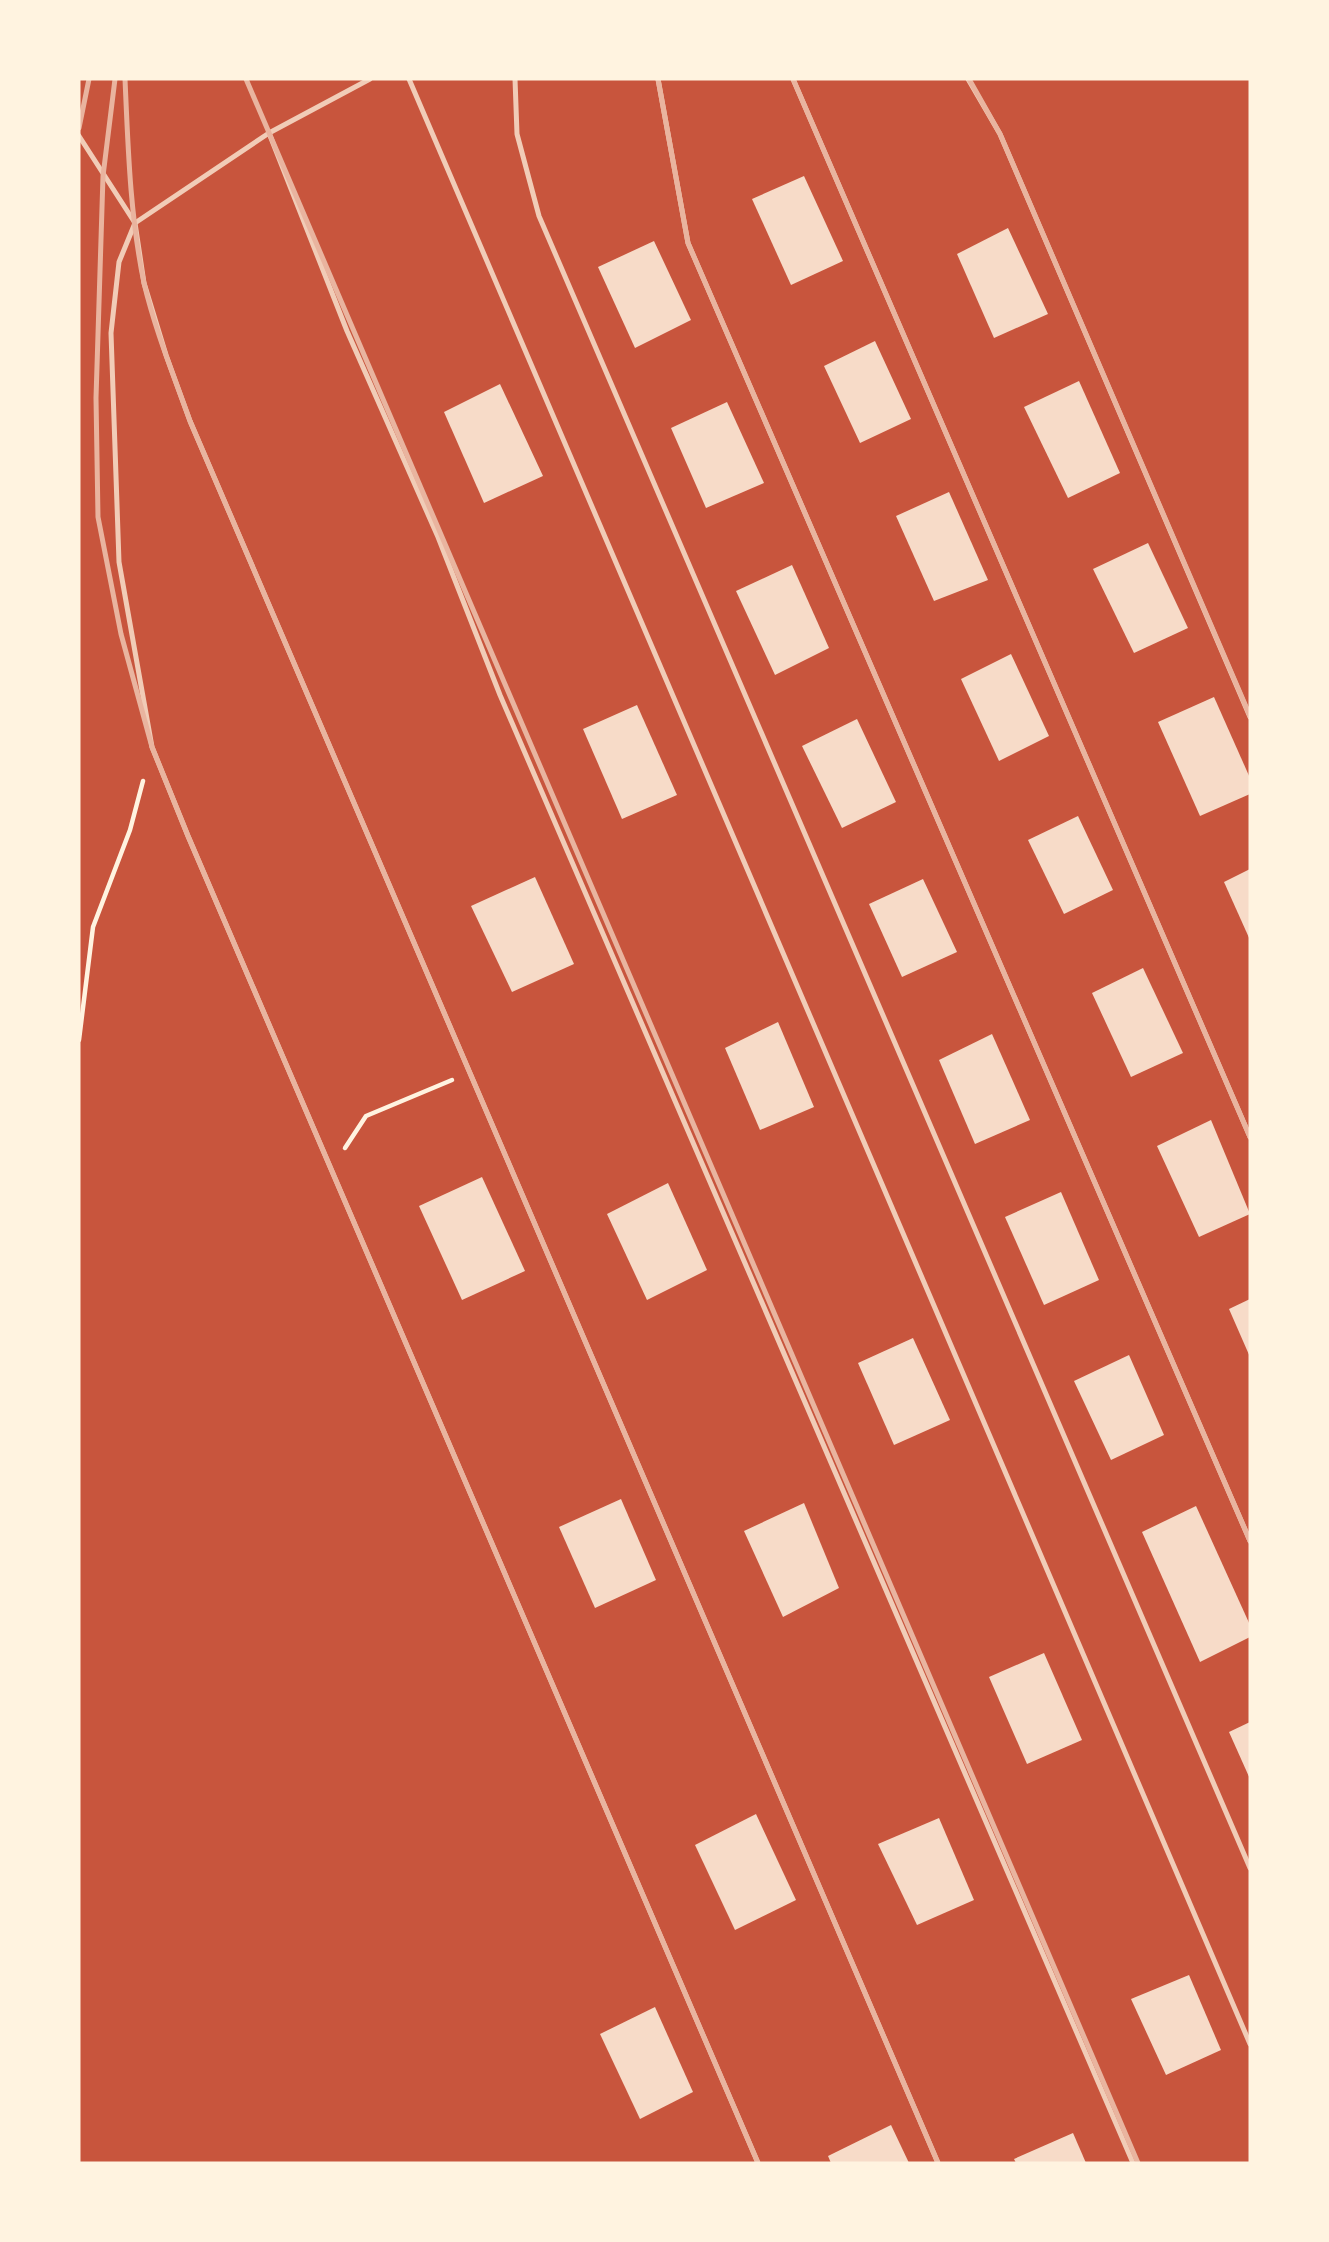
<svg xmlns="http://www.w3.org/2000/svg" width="1329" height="2242" font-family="'Alegreya Sans',sans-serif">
  <rect width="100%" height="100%" fill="#c8553d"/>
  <!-- building -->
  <g fill="#f7dbc8">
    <path d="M804,176L843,261L791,285L752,199Z"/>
    <path d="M1008,228L1048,314L994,338L957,254Z"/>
    <path d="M654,241L691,320L635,348L598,267Z"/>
    <path d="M875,341L911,419L860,443L824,366Z"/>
    <path d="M1079,381L1120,473L1068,498L1024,407Z"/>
    <path d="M500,384L543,476L484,503L444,412Z"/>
    <path d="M727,402L764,483L706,508L671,428Z"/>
    <path d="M949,492L988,580L934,601L896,516Z"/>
    <path d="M1148,543L1188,628L1134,653L1093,569Z"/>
    <path d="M792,565L829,648L775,675L736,591Z"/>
    <path d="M1011,654L1049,736L999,761L961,679Z"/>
    <path d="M1214,697L1250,778V794L1200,816L1158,722Z"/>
    <path d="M637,705L677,795L622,819L583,729Z"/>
    <path d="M857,719L896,802L842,828L802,746Z"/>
    <path d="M1078,816L1113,890L1064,914L1028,840Z"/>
    <path d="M1250,869V940L1224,882Z"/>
    <path d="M535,877L574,964L512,992L471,906Z"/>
    <path d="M923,879L957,952L902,977L869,904Z"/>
    <path d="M1143,968L1183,1053L1131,1077L1092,993Z"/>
    <path d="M778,1022L814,1107L760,1130L725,1048Z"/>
    <path d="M992,1034L1030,1120L975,1144L939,1060Z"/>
    <path d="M1211,1120L1250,1214L1199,1237L1157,1146Z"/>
    <path d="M482,1177L525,1271L462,1300L419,1206Z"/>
    <path d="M668,1183L707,1270L647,1300L607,1214Z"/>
    <path d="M1061,1192L1099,1280L1044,1305L1005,1217Z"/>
    <path d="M1250,1299V1357L1229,1309Z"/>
    <path d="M913,1338L950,1420L894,1445L858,1363Z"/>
    <path d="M1129,1355L1164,1435L1111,1460L1074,1381Z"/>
    <path d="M621,1499L656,1580L595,1608L559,1527Z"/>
    <path d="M804,1503L839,1588L783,1617L744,1531Z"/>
    <path d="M1196,1506L1250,1625V1637L1200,1662L1142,1532Z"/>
    <path d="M1044,1653L1082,1740L1027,1764L989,1677Z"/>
    <path d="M1250,1722V1779L1229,1732Z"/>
    <path d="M756,1814L796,1900L735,1930L695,1845Z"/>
    <path d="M939,1818L974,1900L917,1925L878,1844Z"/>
    <path d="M1189,1975L1221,2050L1166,2075L1131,1999Z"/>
    <path d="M655,2007L693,2092L640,2119L600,2034Z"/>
    <path d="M891,2125L909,2163H831L828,2156Z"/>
    <path d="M1073,2133L1086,2163H1016L1014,2159Z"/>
  </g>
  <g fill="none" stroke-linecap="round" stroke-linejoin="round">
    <!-- path -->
    <g stroke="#fff3e0" stroke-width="4.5">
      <path d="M79,1040L93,927L130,830L143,781"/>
      <path d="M345,1148L366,1116L452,1080"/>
    </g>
    <!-- service -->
    <g stroke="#f1ccb7" stroke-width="5">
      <path d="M370,79L269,133L135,223L119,262L111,333L119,562L152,747L188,836L758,2163"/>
      <path d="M409,79L1250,2044"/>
      <path d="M515,79L517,134L539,216L1250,1868"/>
      <path d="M658,79L688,243L1250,1541"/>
      <path d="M793,79L1250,1137"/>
      <path d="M968,79L1000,134L1250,717"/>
      <path d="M269,133L347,331L438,537L500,695L1133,2163"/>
      <path d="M79,136L135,223L144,283L166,355L190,421L938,2163"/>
    </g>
    <!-- rail -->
    <g stroke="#e9b49f" stroke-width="5">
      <path d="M115,79L103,176L96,398L98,517L121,634L152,747L188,836L758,2163"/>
      <path d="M125,79C128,147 130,216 144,283C155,330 174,376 190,421L938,2163"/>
      <path d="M246,79L1138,2163"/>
      <path d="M658,79L688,243L1250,1541"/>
      <path d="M793,79L1250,1137"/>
      <path d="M969,79L1000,134L1250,716"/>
      <path d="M79,128L89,79"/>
    </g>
  </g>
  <!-- border -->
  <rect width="1329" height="2242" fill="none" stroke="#fff3e0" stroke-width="161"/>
</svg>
